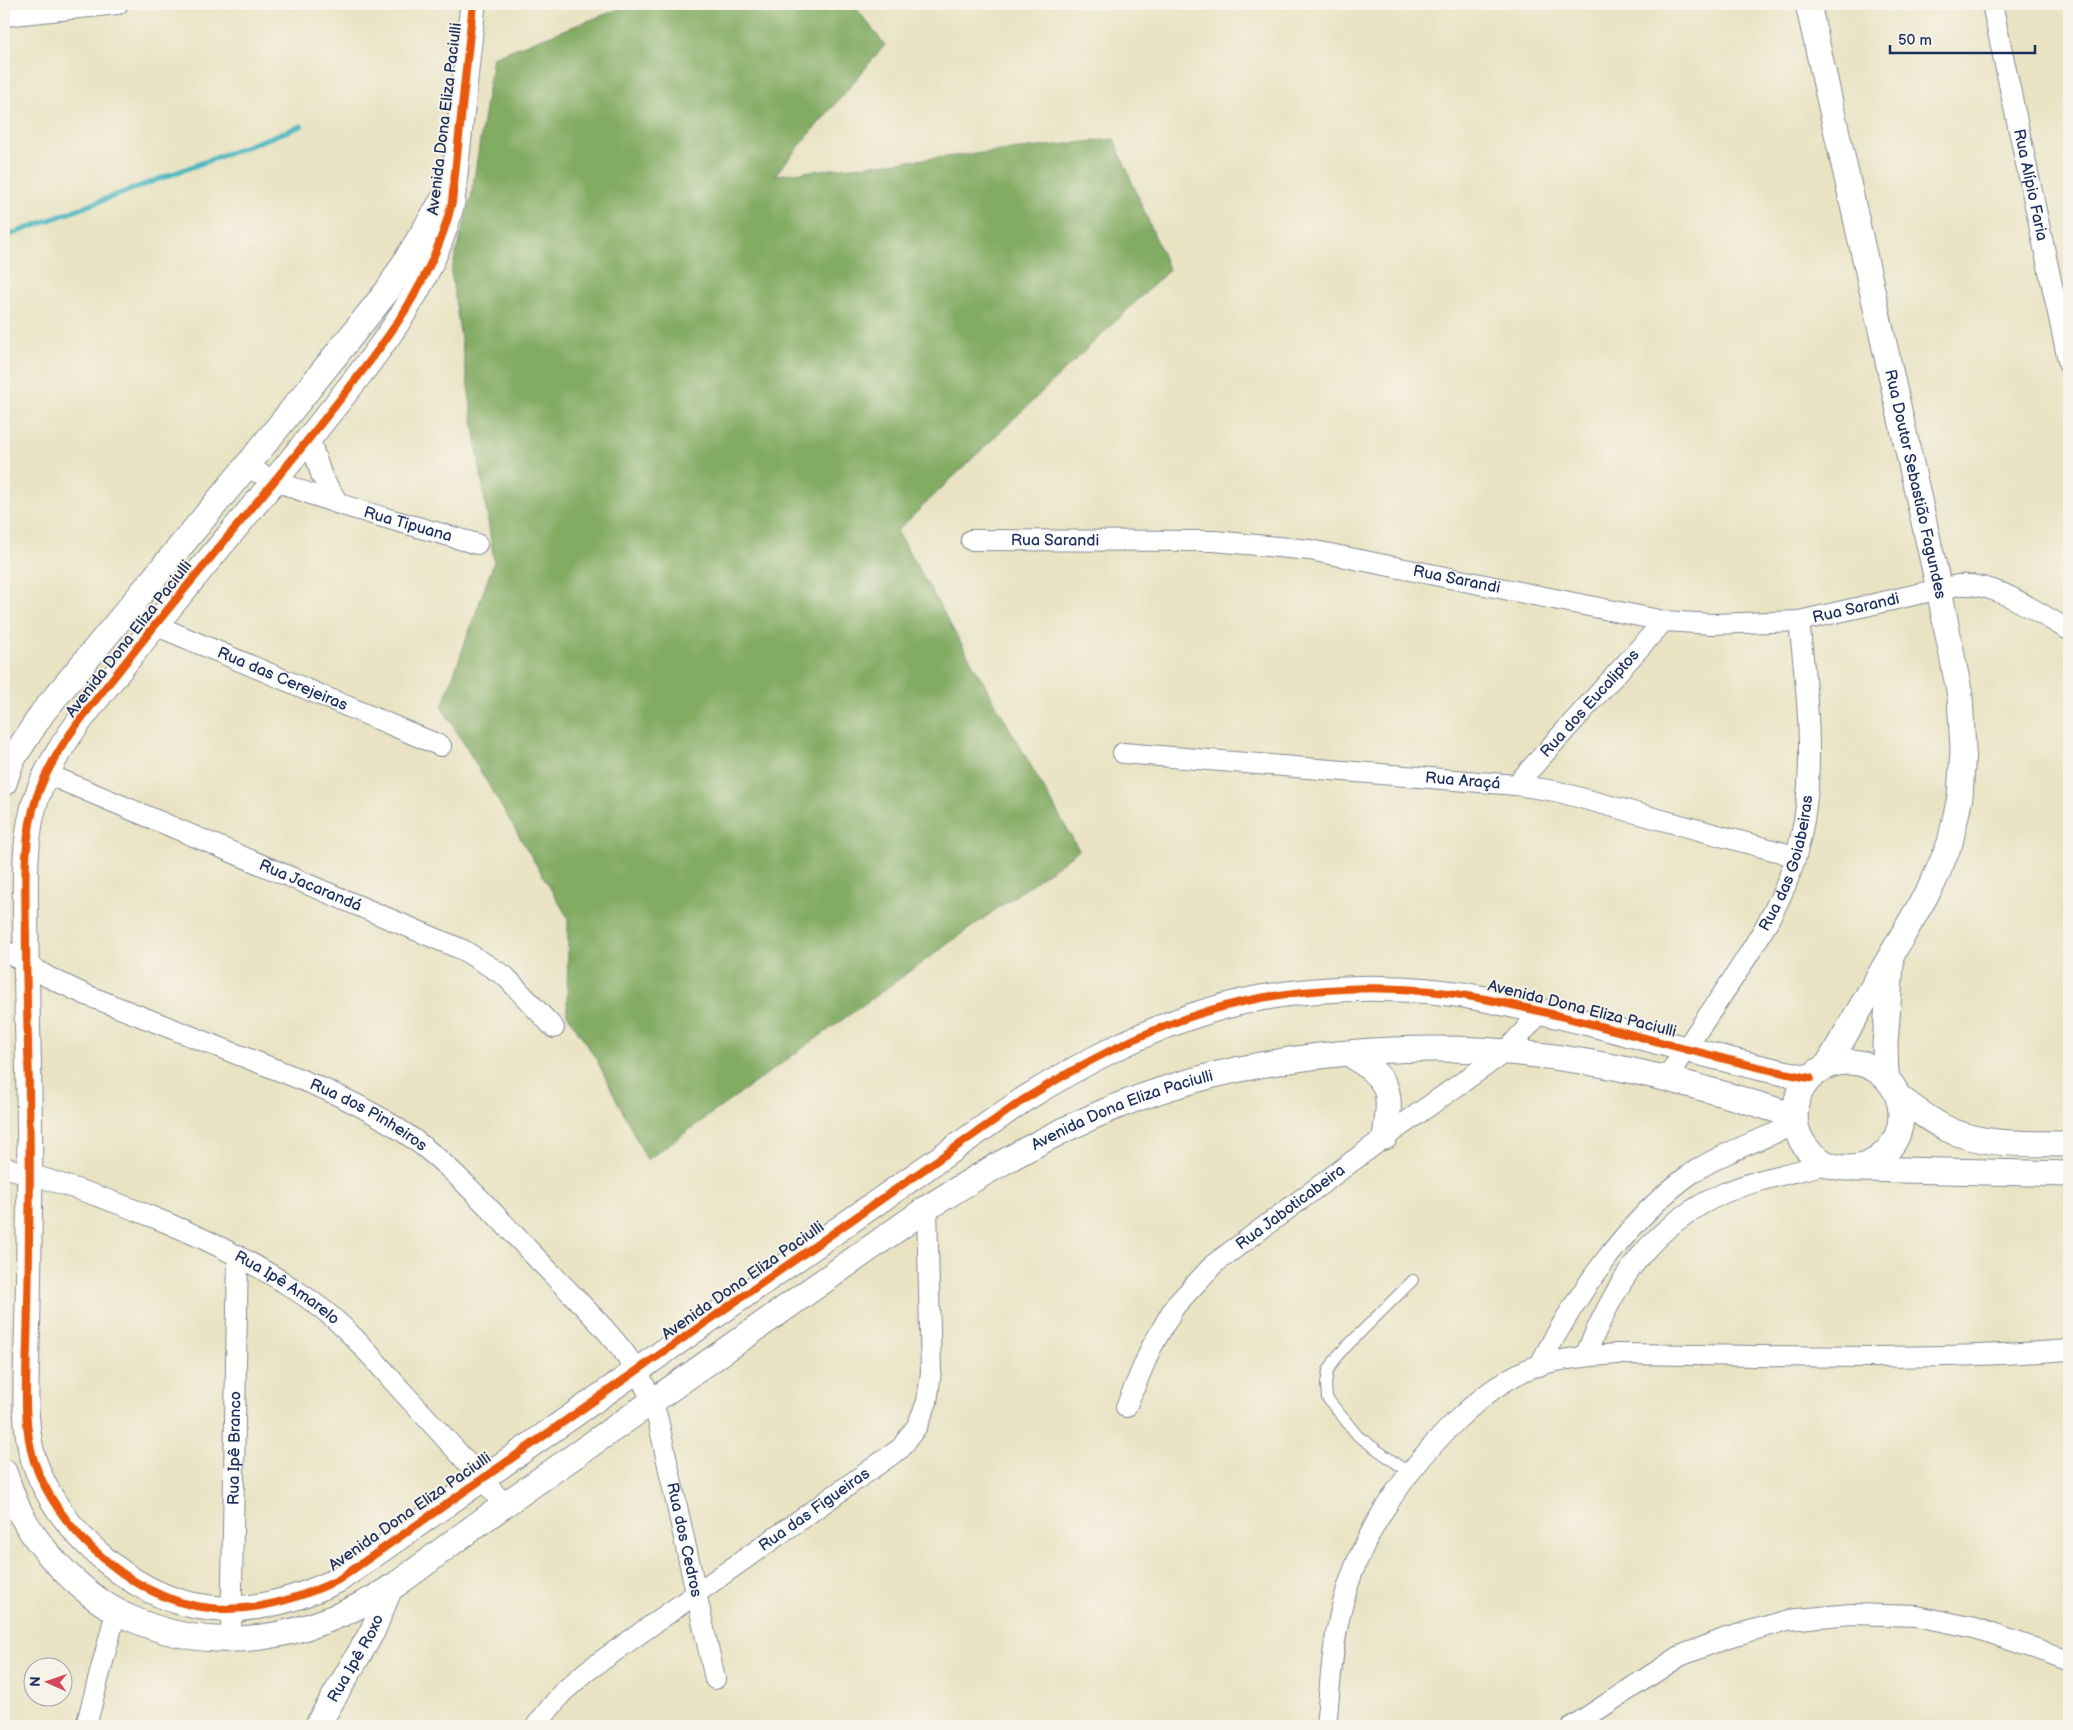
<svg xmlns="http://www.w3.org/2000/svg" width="2073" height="1730" font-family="'Balsamiq Sans',sans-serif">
  <rect width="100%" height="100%" fill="#f7f3e8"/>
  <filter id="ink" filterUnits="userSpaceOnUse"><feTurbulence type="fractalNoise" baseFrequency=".02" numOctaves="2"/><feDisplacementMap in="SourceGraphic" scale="10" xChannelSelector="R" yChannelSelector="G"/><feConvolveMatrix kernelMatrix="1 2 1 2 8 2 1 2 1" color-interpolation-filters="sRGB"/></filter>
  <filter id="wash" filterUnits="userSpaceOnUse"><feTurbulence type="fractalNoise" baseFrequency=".0096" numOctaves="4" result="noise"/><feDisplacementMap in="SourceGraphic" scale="20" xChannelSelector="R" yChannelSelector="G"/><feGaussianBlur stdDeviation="1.12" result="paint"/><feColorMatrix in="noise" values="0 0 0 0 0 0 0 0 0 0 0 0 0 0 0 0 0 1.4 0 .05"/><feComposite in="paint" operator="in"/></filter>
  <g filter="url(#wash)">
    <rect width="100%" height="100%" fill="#e9e3c3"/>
    <!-- forest -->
    <path fill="#83ac64" stroke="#4f6e61" d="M632,4H853L885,45L775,175L1114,139L1169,270L897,531L1079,850L647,1160L596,1059L567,1014L568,918L442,707L494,562L451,272L471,198L493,57Z"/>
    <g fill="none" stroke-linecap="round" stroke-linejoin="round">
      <!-- stream -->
      <path stroke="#47b6c0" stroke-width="5.5" d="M4,237L301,126"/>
    </g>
  </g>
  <g filter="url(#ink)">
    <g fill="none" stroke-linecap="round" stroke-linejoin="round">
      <defs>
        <path id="service" d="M1408,1472L1358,1436L1327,1398L1326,1384L1328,1371L1338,1355L1413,1280"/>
        <g id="minor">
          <path id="s1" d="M1992,4L2069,365"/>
          <path d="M4,16L118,4"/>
          <path d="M309,437L322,477L339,504"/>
          <path id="s2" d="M246,467C319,503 399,521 477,544"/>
          <path id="s3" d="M971,540L1214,541L1310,550L1664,621L1712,624L1799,621L1958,585C1998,582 2035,612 2069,630"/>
          <path id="s4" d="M126,610L155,625L441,746"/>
          <path id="s5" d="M1123,753L1516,785L1555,791L1795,856"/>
          <path id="s6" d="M47,774L463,950L505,976L554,1028"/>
          <path id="s7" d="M1516,785L1664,621"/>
          <path id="s8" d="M4,950L48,977L84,994C139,1016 194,1037 249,1059C306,1081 362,1102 412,1138C461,1173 510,1232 553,1275C596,1320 641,1358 658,1420L715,1679"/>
          <path id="s9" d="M1667,1078C1704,1018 1749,962 1780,898C1822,811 1809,713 1799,621"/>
          <path id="s10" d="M4,1167C107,1195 235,1243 321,1308C351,1331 375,1361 400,1389C435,1427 470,1465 504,1504"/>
          <path d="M1585,1356C1616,1282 1648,1227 1724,1193C1756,1179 1793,1173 1826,1164"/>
          <path d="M1539,1366C1574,1298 1631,1214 1695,1171C1726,1151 1763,1139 1796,1124"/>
          <path id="s11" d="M1126,1407L1151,1348L1175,1306L1214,1264L1385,1137L1505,1052L1541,1012"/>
          <path id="s12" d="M231,1640L238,1255"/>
          <path d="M86,1726L116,1612"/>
          <path id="s13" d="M536,1726L562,1693L587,1671L901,1448L917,1426L927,1402L931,1372L927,1208"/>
          <path d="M1326,1726C1330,1688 1332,1647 1341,1610C1359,1535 1404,1472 1458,1419C1481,1397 1509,1374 1540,1365C1565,1358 1592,1356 1618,1354C1769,1355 1919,1362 2069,1350"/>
          <path d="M1573,1726L1680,1656L1726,1638L1788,1620L1851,1614L1917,1616L1975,1628L2069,1660"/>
        </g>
        <g id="tertiary">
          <path d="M473,4L452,202C430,295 368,363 311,436C250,512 185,586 125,663C93,704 55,746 37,796C21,842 26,898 26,946C27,1041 32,1136 29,1231C29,1269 28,1308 27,1346C26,1383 23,1426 34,1461C45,1494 68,1526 93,1549C169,1621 246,1624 338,1580L1023,1100C1081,1064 1142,1031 1208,1011C1292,985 1399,982 1485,999C1553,1013 1619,1031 1685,1049C1727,1059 1768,1071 1810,1078"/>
          <path id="s14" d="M1808,4L1939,589L1960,696L1963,750L1960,797L1950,843L1933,883L1827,1066"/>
          <path d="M4,783L12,760L43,712L246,467L388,290L444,198"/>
          <path d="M1350,1054C1391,1081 1392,1090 1385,1137"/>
          <circle cx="1848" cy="1115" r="53"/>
          <path d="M1886,1076L1885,1044L1891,964"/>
          <path d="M1900,1098C1914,1108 1929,1120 1945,1128C1983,1147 2028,1143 2069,1144"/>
          <path d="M1858,1169L2069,1174"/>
          <path id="s15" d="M4,1472C8,1482 11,1493 16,1504C36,1549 85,1598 130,1618C218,1658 310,1638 389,1589C416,1572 441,1550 467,1532C505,1504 544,1477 583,1450C698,1370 812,1289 927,1208C989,1169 1051,1133 1120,1105C1261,1049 1438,1036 1587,1062C1658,1074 1726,1094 1795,1116"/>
          <path id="s16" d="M317,1726L372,1632L390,1588"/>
        </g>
      </defs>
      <!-- service casing -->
      <use href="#service" stroke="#828990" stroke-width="12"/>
      <!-- minor casing -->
      <use href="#minor" stroke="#828990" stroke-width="22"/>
      <!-- tertiary casing -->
      <use href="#tertiary" stroke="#828990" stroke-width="27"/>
      <!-- service -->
      <use href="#service" stroke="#fff" stroke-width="10"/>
      <!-- minor -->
      <use href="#minor" stroke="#fff" stroke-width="20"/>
      <!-- tertiary -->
      <use href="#tertiary" stroke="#fff" stroke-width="25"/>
      <defs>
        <path id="cycleway" d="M473,4L452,202C430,295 368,363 311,436C250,512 185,586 125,663C93,704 55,746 37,796C21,842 26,898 26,946C27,1041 32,1136 29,1231C29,1269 28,1308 27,1346C26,1383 23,1426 34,1461C45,1494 68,1526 93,1549C169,1621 246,1624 338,1580L1023,1100C1081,1064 1142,1031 1208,1011C1292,985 1399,982 1485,999C1553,1013 1619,1031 1685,1049C1727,1059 1768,1071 1810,1078"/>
      </defs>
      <!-- cycleway casing -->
      <use href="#cycleway" stroke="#f7f3e8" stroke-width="11"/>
      <!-- cycleway -->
      <use href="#cycleway" stroke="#e8590c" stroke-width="8"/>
    </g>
  </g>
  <g text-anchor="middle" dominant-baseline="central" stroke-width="4" stroke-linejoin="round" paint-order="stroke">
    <!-- street labels -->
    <g font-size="16" fill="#1b2f5e" stroke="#f7f3e8">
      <text transform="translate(445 119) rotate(-83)">Avenida Dona Eliza Paciulli</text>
      <text stroke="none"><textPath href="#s1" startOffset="185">Rua Alípio Faria</textPath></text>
      <text stroke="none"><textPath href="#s14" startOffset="492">Rua Doutor Sebastião Fagundes</textPath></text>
      <text stroke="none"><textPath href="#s2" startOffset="172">Rua Tipuana</textPath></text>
      <text stroke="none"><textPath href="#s3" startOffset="84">Rua Sarandi</textPath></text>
      <text stroke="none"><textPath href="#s3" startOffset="489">Rua Sarandi</textPath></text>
      <text stroke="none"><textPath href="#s3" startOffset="894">Rua Sarandi</textPath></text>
      <text transform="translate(129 639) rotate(-52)">Avenida Dona Eliza Paciulli</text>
      <text stroke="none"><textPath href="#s4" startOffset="171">Rua das Cerejeiras</textPath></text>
      <text stroke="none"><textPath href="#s7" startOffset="110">Rua dos Eucaliptos</textPath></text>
      <text stroke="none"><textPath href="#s5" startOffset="341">Rua Araçá</textPath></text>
      <text stroke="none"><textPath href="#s9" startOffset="248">Rua das Goiabeiras</textPath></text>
      <text stroke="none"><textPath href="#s6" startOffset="286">Rua Jacarandá</textPath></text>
      <text transform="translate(1582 1009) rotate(14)">Avenida Dona Eliza Paciulli</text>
      <text stroke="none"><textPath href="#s15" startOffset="1349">Avenida Dona Eliza Paciulli</textPath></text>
      <text stroke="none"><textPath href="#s8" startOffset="401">Rua dos Pinheiros</textPath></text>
      <text stroke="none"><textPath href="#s11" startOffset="265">Rua Jaboticabeira</textPath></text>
      <text transform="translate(743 1281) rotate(-35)">Avenida Dona Eliza Paciulli</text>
      <text stroke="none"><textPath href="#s10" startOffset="309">Rua Ipê Amarelo</textPath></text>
      <text stroke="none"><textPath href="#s12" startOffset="192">Rua Ipê Branco</textPath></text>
      <text stroke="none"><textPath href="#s13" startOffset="354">Rua das Figueiras</textPath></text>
      <text transform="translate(410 1512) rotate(-35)">Avenida Dona Eliza Paciulli</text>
      <text stroke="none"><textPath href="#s8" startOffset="951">Rua dos Cedros</textPath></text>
      <text stroke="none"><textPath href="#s16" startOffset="78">Rua Ipê Roxo</textPath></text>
    </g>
  </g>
  <!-- margin -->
  <rect width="2073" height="1730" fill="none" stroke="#f7f3e8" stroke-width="20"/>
  <!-- north arrow -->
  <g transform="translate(48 1682) rotate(272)"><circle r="24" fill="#f7f3e8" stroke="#9fa5b1"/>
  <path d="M0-4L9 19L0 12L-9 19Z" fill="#d1495b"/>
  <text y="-8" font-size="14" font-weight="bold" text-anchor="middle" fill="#1b2f5e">N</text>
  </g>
  <!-- scale -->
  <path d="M1890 45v8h145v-8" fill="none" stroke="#1b2f5e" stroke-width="2.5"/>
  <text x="1898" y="45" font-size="15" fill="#1b2f5e" stroke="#f7f3e8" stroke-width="4" paint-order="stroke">50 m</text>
</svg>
